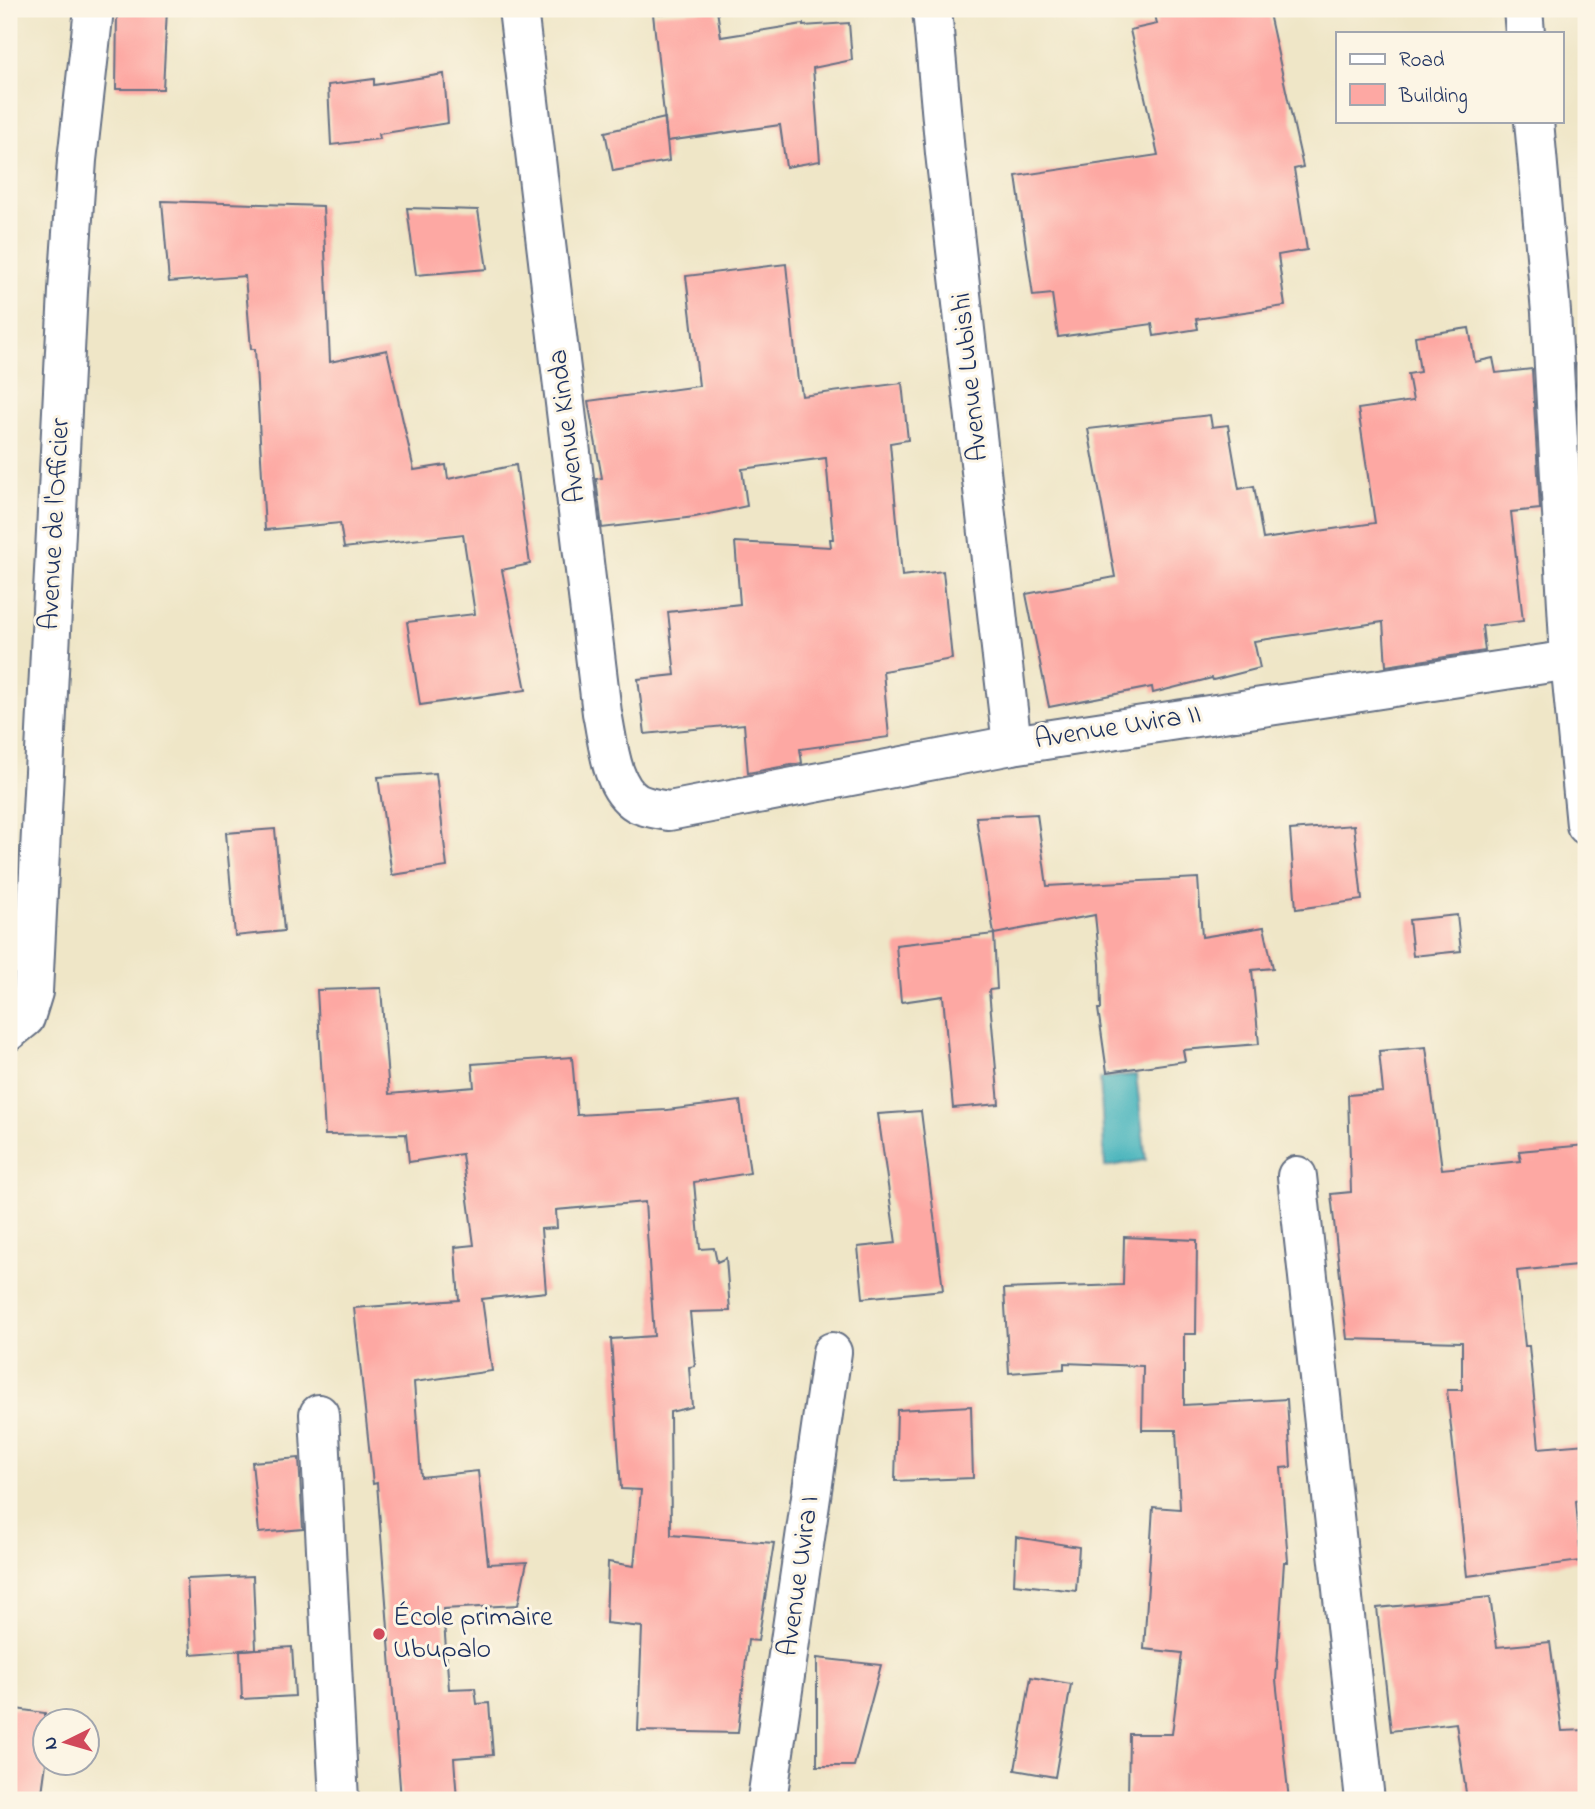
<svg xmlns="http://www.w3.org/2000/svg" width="1595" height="1809" font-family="'Indie Flower',sans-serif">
  <rect width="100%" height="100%" fill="#fcf5e5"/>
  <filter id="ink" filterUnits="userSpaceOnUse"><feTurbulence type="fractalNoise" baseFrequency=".0143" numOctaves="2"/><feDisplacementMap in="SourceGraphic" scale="14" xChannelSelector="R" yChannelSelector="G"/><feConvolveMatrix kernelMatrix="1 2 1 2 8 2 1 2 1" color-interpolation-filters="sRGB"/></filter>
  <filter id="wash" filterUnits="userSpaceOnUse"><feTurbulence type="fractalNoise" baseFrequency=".00686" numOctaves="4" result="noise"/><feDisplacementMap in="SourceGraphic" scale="28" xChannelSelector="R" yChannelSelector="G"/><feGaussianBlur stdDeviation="1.57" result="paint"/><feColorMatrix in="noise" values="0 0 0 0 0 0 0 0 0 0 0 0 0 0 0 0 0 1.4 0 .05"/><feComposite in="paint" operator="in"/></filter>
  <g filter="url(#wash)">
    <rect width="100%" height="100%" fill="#efe6c7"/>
    <!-- water -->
    <path fill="#44b3bc" stroke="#30718d" stroke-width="2" d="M1136,1075L1146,1160L1105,1167L1100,1078Z"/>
    <g id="blocks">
      <!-- building -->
      <g fill="#fda8a3">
        <path d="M117,9H167L163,89H116Z"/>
        <path d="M1154,9H1268L1303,167L1294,169L1307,250L1278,255L1285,306L1196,319L1198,329L1154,336L1152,324L1058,337L1052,294L1033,296L1016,176L1158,155L1130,30L1157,24Z"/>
        <path d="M717,10L721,37L803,24V26L849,23L852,60L813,68L820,161L786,167L780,125L667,141L653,14Z"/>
        <path d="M444,74L448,123L379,134L380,139L331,145L328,85L374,79V85Z"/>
        <path d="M665,118L669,161L613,171L605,132Z"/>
        <path d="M162,201L323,206L330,362L387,350L414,470L446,465L448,479L516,465L530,564L502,570L526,690L420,705L407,622L475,614L463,534L344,548L340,523L265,530L255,349H251L245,276L169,282Z"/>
        <path d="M407,208L478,210L487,269L416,275Z"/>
        <path d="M786,264L798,381H800L802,396L902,383L908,440L890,443L902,576L943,571L952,659L883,671L889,737L800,749L802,763L748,773L744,724L645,734L638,679L675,675L668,612L740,604L735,542L831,547L830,539H833L826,458L742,469L747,506L695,517L602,528L596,479L602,478L588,401L699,386L686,276Z"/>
        <path d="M1469,328L1475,362L1493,358L1496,373L1532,369L1540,509L1511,512L1523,621L1482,626L1485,651L1386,666L1383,622L1254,641L1260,668L1213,680L1212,678L1153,693L1152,687L1049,707L1026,594L1115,577L1088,429L1210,415L1212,427L1228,425L1239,489L1254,486L1263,539L1375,523L1358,409L1413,401L1408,374L1420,372L1415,336Z"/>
        <path d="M1586,363V503H1583L1576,364Z"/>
        <path d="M436,773L447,867L392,875L378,777Z"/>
        <path d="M1037,814L1047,886L1198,878L1202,937L1264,927L1273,968L1252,970L1259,1044L1183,1050L1185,1061L1107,1072L1098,1009H1101L1100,964L1095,915L994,934L976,817Z"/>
        <path d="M1354,825L1362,900L1296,909L1290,830Z"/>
        <path d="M275,829L284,931L235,936L226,833Z"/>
        <path d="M1457,915L1461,951L1413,956L1409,920Z"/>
        <path d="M994,934L997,989L989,990L999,1104L953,1108L943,996L901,1002L896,945Z"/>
        <path d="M381,988L389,1094L474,1087L472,1064L572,1057L577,1115L667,1110L740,1101L750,1173L694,1182L700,1249L714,1248L717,1262L726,1258L730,1311L690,1312L695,1366L689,1367L692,1407L670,1412L671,1535L774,1543L758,1641L748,1640L738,1733L638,1731L642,1627L606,1623L608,1562L634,1566L641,1490L621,1489L611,1339L654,1336L645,1202L556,1210L557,1228L541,1229L546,1292L482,1299L492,1371L414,1382L421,1477L478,1471L488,1564L527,1562L518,1605L443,1609L449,1689L475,1688L477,1704L489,1703L493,1755L454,1758L457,1800H401L377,1483L373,1484L354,1308L459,1300L455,1247L474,1245L462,1154L409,1162L406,1134L325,1135L317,990Z"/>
        <path d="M1426,1047L1442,1169L1521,1161L1519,1151L1586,1145V1264L1517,1271L1525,1346H1529L1539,1448L1586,1444V1498L1576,1501L1581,1561L1467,1576L1447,1390H1462V1342L1347,1339L1331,1194L1351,1192L1348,1095L1383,1092L1379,1051Z"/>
        <path d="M921,1111L943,1290L863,1298L858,1247L896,1243L878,1114Z"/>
        <path d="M1124,1237L1197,1240L1196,1334H1184V1405L1287,1399L1291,1467L1281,1468L1288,1562H1284L1276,1680L1289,1800H1128L1129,1734H1172L1182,1653L1144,1649L1153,1507L1180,1509L1176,1430H1142L1143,1366L1064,1363V1369L1009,1373L1004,1289L1123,1285Z"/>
        <path d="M971,1406L973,1478L895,1481L897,1410Z"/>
        <path d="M299,1458L303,1529L259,1533L252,1462Z"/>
        <path d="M1016,1537L1079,1547L1076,1591L1014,1584Z"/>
        <path d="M253,1576L256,1649L191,1654L187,1579Z"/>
        <path d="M1490,1597L1497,1647L1550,1642L1562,1731L1586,1730V1800H1467L1456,1723L1391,1731L1377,1608Z"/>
        <path d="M292,1647L295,1696L242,1699L240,1650Z"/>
        <path d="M817,1658L881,1665L854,1766H817Z"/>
        <path d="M1031,1677L1071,1684L1055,1777L1015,1770Z"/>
        <path d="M9,1708L45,1713L46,1763L41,1800H9Z"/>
      </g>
    </g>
  </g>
  <g filter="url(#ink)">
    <use href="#blocks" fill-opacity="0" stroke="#656f83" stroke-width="2"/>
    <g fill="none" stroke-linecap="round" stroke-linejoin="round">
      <defs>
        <g id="street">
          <path d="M518,9L602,713C608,740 610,787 637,803C647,808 658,809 669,811L1012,745L1570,660"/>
          <path d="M932,9L945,153L1012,745"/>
          <path d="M1523,9L1525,33"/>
          <path d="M1534,121L1551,312L1570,660L1586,825"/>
          <path d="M9,1031L25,1018L33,992L68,291L77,160L94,9"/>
          <path d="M1297,1176L1365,1800"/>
          <path d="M319,1414L339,1800"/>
          <path d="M767,1800L832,1352"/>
        </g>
      </defs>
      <!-- street casing -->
      <use href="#street" stroke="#656f83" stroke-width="42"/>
      <!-- street -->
      <use href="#street" stroke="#fff" stroke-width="38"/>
    </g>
  </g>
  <!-- markers -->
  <circle fill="#d1495b" stroke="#fcf5e5" stroke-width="2.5" cx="379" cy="1634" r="7"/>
  <g text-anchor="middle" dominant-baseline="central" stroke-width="6" stroke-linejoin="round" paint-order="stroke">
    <!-- street labels -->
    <g font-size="28" fill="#1b2f5e" stroke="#fcf5e5">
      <text transform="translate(971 377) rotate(-96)">Avenue Lubishi</text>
      <text transform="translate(568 426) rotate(-97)">Avenue Kinda</text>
      <text transform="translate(56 524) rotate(-87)">Avenue de l'Officier</text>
      <text transform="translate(1118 728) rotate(-9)">Avenue Uvira II</text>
      <text transform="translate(800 1576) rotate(-82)">Avenue Uvira I</text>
    </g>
    <!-- poi labels -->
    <g font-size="28" fill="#1b2f5e" stroke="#fcf5e5" text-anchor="start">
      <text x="393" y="1618">École primaire<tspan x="393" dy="32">Ubupalo</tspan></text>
    </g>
  </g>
  <!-- margin -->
  <rect width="1595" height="1809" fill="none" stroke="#fcf5e5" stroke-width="35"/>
  <!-- legend -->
  <rect x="1336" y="32" width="228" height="91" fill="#fcf5e5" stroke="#a2a6af" stroke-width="2"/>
  <rect x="1350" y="54" width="35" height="10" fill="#ffffff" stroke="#a2a6af" stroke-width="2"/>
  <text x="1399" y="66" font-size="21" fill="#1b2f5e">Road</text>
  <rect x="1350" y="84" width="35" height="21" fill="#fda8a3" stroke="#a2a6af" stroke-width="2"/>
  <text x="1399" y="102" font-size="21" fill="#1b2f5e">Building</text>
  <!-- north arrow -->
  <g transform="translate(66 1742) rotate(265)"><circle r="33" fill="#fcf5e5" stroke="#a2a6af" stroke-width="2"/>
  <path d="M0-5L12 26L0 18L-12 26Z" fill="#d1495b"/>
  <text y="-10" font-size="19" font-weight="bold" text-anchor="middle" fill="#1b2f5e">N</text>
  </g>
</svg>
